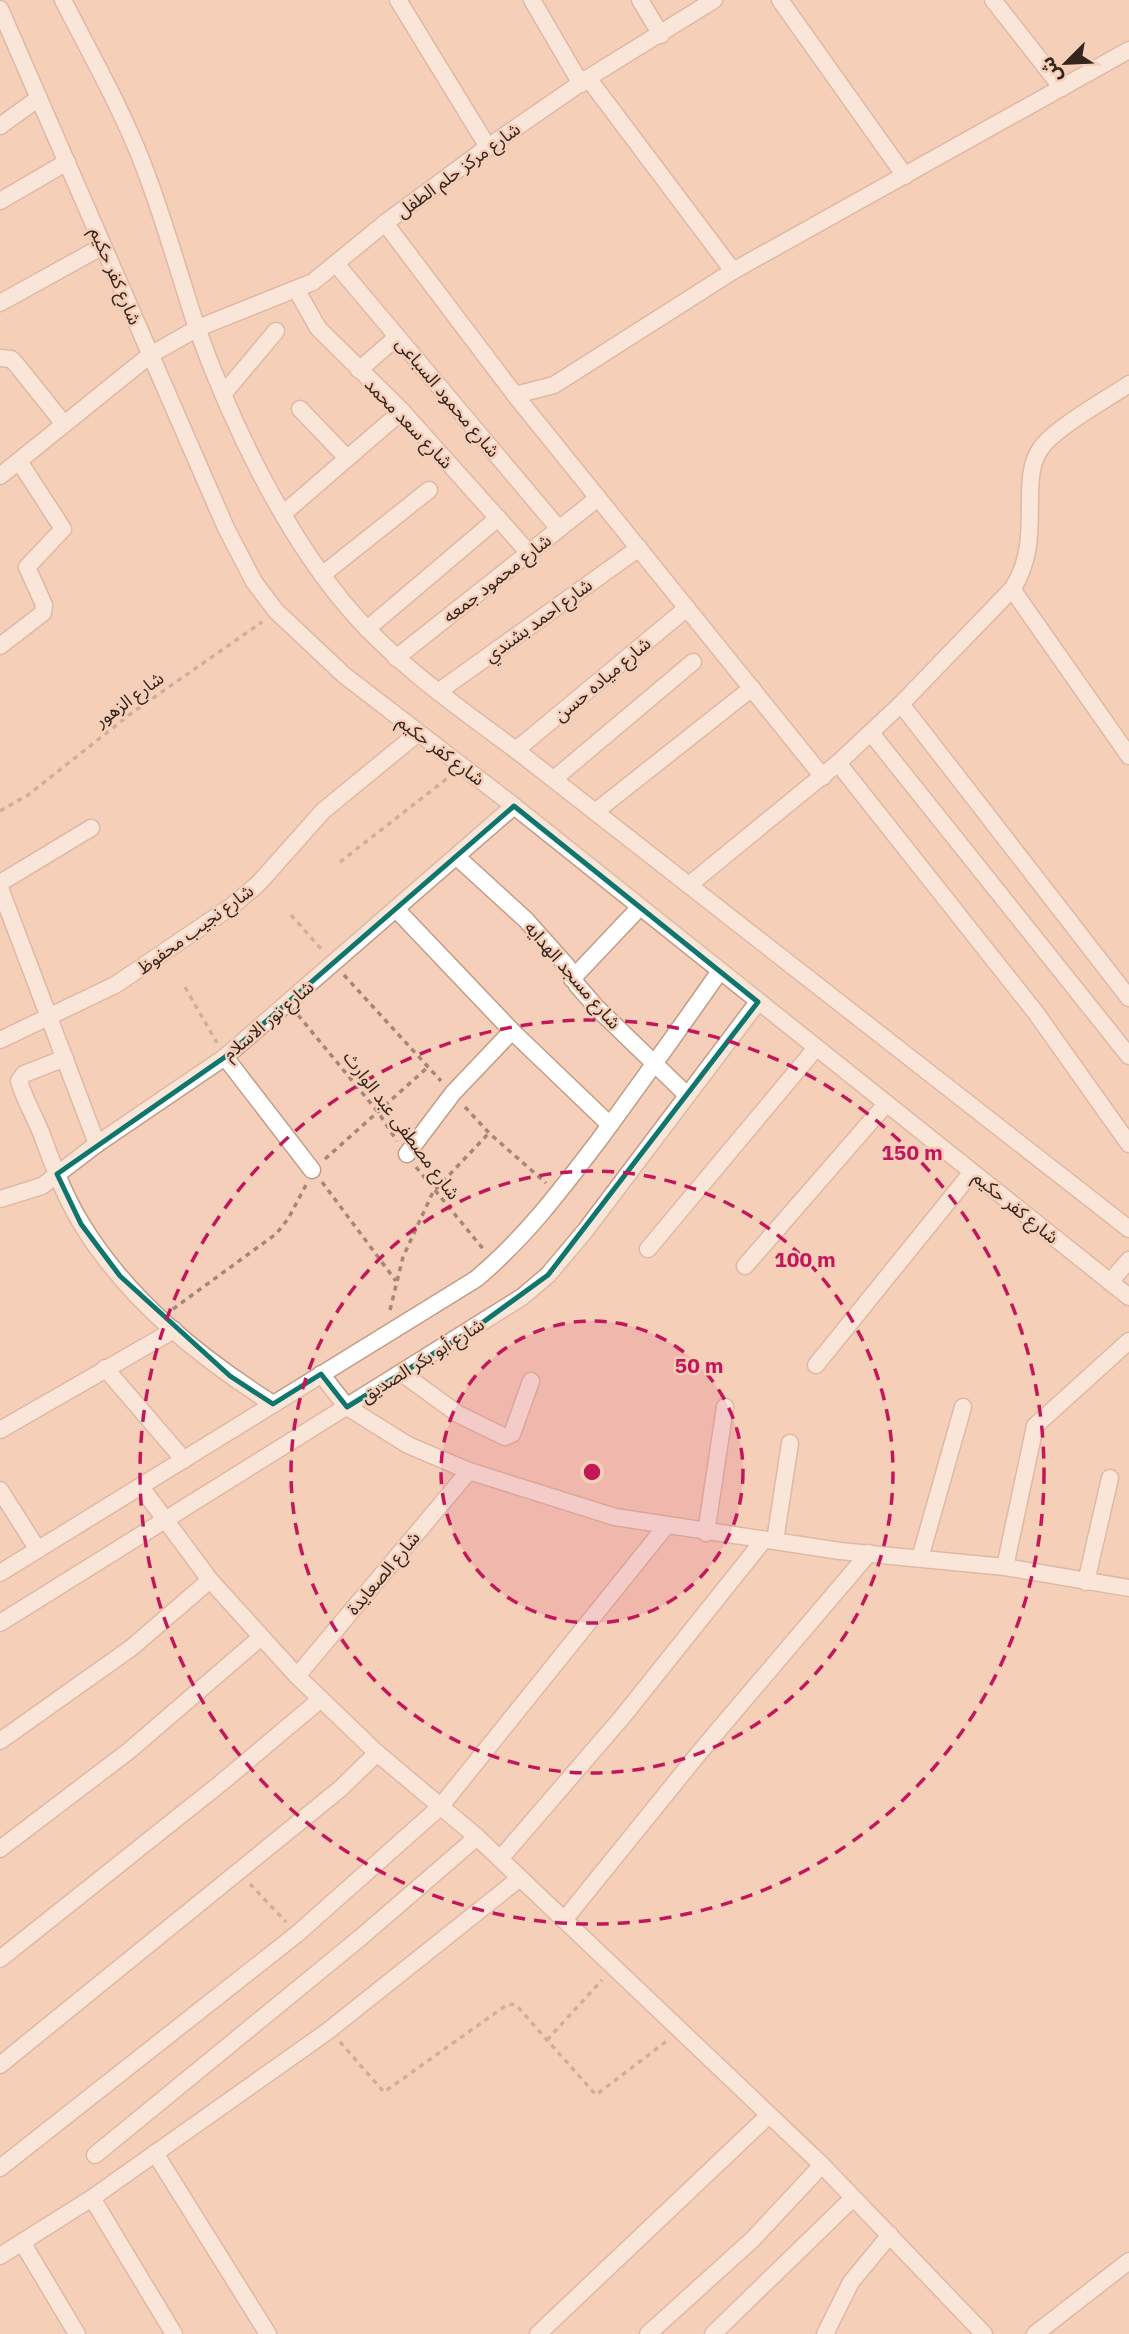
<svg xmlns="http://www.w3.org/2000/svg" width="1129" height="2334" font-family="'IBM Plex Sans','Noto Sans Arabic',sans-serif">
  <rect width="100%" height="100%" fill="#f5cfb9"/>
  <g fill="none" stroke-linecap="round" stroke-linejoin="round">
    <defs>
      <g id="minor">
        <path d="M63,0C91,55 122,109 144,167C164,219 179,274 197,328C230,420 281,527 344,603C393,662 455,705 516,750L1129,1229"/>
        <path d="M398,0L488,147"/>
        <path d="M532,0L581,84"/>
        <path d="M640,0L661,35"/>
        <path d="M780,0L905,176"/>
        <path d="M993,0L1062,88"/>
        <path d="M0,9L226,528L254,582L276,611L344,675L514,806L1129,1297"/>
        <path d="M588,78L733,271"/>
        <path d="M0,126L39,98"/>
        <path d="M0,201L67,162"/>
        <path d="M385,223L515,395L823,777"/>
        <path d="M337,265L559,529"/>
        <path d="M296,289L318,328L402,411L529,553"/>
        <path d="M0,303L103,246"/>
        <path d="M0,358L11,359L16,364L64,424"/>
        <path d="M359,370L397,337"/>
        <path d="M224,393L276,331"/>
        <path d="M515,395L554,385L733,271L1129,50"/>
        <path d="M300,409L347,458"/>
        <path d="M0,476L150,355L198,328L313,282L385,223L488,147L588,78L714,0"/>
        <path d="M284,513L402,411"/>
        <path d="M322,575L429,490"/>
        <path d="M1012,589L1129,756"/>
        <path d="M367,629L498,518"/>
        <path d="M0,646L43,613L44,605L27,567L63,529L19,461"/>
        <path d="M396,658L598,498"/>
        <path d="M438,692L639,548"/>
        <path d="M901,704L1129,998"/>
        <path d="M871,733L1129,1056"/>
        <path d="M516,750L687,608"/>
        <path d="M838,763L1036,1013L1129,1144"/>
        <path d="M554,779L693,662"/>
        <path d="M595,812L752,688"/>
        <path d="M457,857L526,920L567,966L577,985L597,1008L687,1095"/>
        <path d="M0,883L91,828"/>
        <path d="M689,885L838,763L901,704L1012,589C1045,541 1017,480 1041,448C1055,428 1107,399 1129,384"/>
        <path d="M0,888L97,1144"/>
        <path d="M396,909L512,1031L610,1125"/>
        <path d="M572,979L640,907"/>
        <path d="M0,1040L115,985L232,906L259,883L323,811L418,733"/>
        <path d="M225,1057L312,1170"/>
        <path d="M65,1058L24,1074L19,1081C24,1099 35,1117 42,1135C53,1165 64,1195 81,1223C127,1299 199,1357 273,1404"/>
        <path d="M407,1154L453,1093L512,1031"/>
        <path d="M0,1199L42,1186L97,1144L225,1057L514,806"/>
        <path d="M648,1249L816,1048"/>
        <path d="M745,1266L886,1104"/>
        <path d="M1110,1282L1129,1260"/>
        <path d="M816,1365L972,1172"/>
        <path d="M105,1368L184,1460"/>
        <path d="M321,1374L347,1407L408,1445L469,1471L615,1517L840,1551L1005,1567L1129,1588"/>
        <path d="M403,1374L458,1414L505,1437L512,1434L531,1381"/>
        <path d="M0,1430L174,1330"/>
        <path d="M141,1487L210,1580L297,1676L377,1753L477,1837L822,2165L984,2334"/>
        <path d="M0,1490L38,1550"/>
        <path d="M706,1533L725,1407"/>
        <path d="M775,1541L790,1443"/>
        <path d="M920,1558L963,1407"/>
        <path d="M1005,1567L1035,1426L1129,1341"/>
        <path d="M0,1573L476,1279C524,1239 561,1190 599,1140C640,1084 680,1028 720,971"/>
        <path d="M1086,1582L1110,1478"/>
        <path d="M0,1623L522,1297L548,1275L585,1231L758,1002"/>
        <path d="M297,1676L469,1471"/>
        <path d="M0,1741L131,1648L210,1580"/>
        <path d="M0,1849L130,1750L260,1638"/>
        <path d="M500,1859L624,1715L763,1541"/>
        <path d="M564,1920L704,1747L869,1553"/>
        <path d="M0,1959L221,1783L321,1699"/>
        <path d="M0,2065L340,1789L377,1753"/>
        <path d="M155,2153L268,2334"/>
        <path d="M95,2155L360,1938L477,1837"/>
        <path d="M0,2168L297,1934L440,1807L666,1526"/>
        <path d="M92,2198L174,2334"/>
        <path d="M22,2242L77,2334"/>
        <path d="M0,2256L92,2198L328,2031L520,1878"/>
        <path d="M538,2334L769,2115"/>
        <path d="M648,2334L753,2239L822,2165"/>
        <path d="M713,2334L852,2199"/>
        <path d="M825,2334L851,2282L890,2235"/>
        <path d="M1035,2334L1129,2261"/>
      </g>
    </defs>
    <!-- minor casing -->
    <use href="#minor" stroke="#c19d88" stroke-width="19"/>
    <!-- path -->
    <g stroke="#a48777" stroke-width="3.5" stroke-dasharray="5 5" stroke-linecap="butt">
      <path d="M0,811L28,795L133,712L262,622"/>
      <path d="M340,862L449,777"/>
      <path d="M291,915L323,951"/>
      <path d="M344,975L441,1081"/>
      <path d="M185,987L217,1043"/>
      <path d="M298,1015L378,1112L397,1141"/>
      <path d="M465,1107L489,1133L546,1183"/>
      <path d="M325,1159L428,1067"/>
      <path d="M416,1167L484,1250"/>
      <path d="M322,1182L396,1281"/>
      <path d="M173,1309L276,1234L288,1219L306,1185"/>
      <path d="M390,1310L403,1257L433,1192L489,1133"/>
      <path d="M250,1884L286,1922"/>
      <path d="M547,2040L602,1980"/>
      <path d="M340,2042L384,2092L508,2004L516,2005L596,2095L668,2040"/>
    </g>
    <!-- minor -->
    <use href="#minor" stroke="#fff" stroke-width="16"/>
  </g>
  <!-- marked area -->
  <path d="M0 0H1129V2334H0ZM514,806L758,1002L548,1275L475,1328L347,1407L321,1374L273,1404L230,1376L120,1276L81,1224L57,1174L225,1057Z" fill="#f5cfb9" fill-opacity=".55" fill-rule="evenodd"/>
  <path fill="none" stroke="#0f766e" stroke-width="5" stroke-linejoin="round" d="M514,806L758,1002L548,1275L475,1328L347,1407L321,1374L273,1404L230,1376L120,1276L81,1224L57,1174L225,1057Z"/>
  <!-- distance rings -->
  <circle cx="592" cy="1472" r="151" fill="#c2185b" fill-opacity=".12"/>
  <g fill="none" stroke="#c2185b" stroke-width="3.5" stroke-dasharray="12 9">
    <circle cx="592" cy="1472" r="151"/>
    <circle cx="592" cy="1472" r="301"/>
    <circle cx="592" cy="1472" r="452"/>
  </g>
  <g text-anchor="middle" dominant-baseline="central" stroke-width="5" stroke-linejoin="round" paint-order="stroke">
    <!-- street labels -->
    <g font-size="18" fill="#34251d" stroke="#f5cfb9">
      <text transform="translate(458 170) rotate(-36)">شارع مركز حلم الطفل</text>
      <text transform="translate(116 276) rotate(67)">شارع كفر حكيم</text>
      <text transform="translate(448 397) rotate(50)">شارع محمود السباعى</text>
      <text transform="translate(409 423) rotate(46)">شارع سعد محمد</text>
      <text transform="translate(497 578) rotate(-38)">شارع محمود جمعه</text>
      <text transform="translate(538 620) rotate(-36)">شارع احمد بشندي</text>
      <text transform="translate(602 679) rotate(-40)">شارع مياده حسن</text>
      <text transform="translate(129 699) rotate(-36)">شارع الزهور</text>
      <text transform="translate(441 750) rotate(37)">شارع كفر حكيم</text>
      <text transform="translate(195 929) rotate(-36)">شارع نجيب محفوظ</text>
      <text transform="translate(573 975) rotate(49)">شارع مسجد الهدايه</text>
      <text transform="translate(268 1020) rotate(-40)">شارع نور الاسلام</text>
      <text transform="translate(402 1125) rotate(53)">شارع مصطفى عبد الوارث</text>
      <text transform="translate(1016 1207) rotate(39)">شارع كفر حكيم</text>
      <text transform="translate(422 1360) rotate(-32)">شارع أبو بكر الصديق</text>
      <text transform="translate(383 1573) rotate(-50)">شارع الصعايدة</text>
    </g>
  </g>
  <circle cx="592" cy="1472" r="10" fill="#c2185b" stroke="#f5cfb9" stroke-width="3.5"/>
  <g font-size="21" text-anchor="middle" font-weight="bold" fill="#c2185b" stroke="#f5cfb9" stroke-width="5" stroke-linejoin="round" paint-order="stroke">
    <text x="912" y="1160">150 m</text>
    <text x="805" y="1267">100 m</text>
    <text x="699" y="1373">50 m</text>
  </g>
  <!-- north arrow -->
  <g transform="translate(1066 63) rotate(246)" stroke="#f5cfb9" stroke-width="5" paint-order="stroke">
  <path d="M0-5L12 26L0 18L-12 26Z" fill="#34251d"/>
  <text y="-10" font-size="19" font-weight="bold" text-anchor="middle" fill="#34251d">ش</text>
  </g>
</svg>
